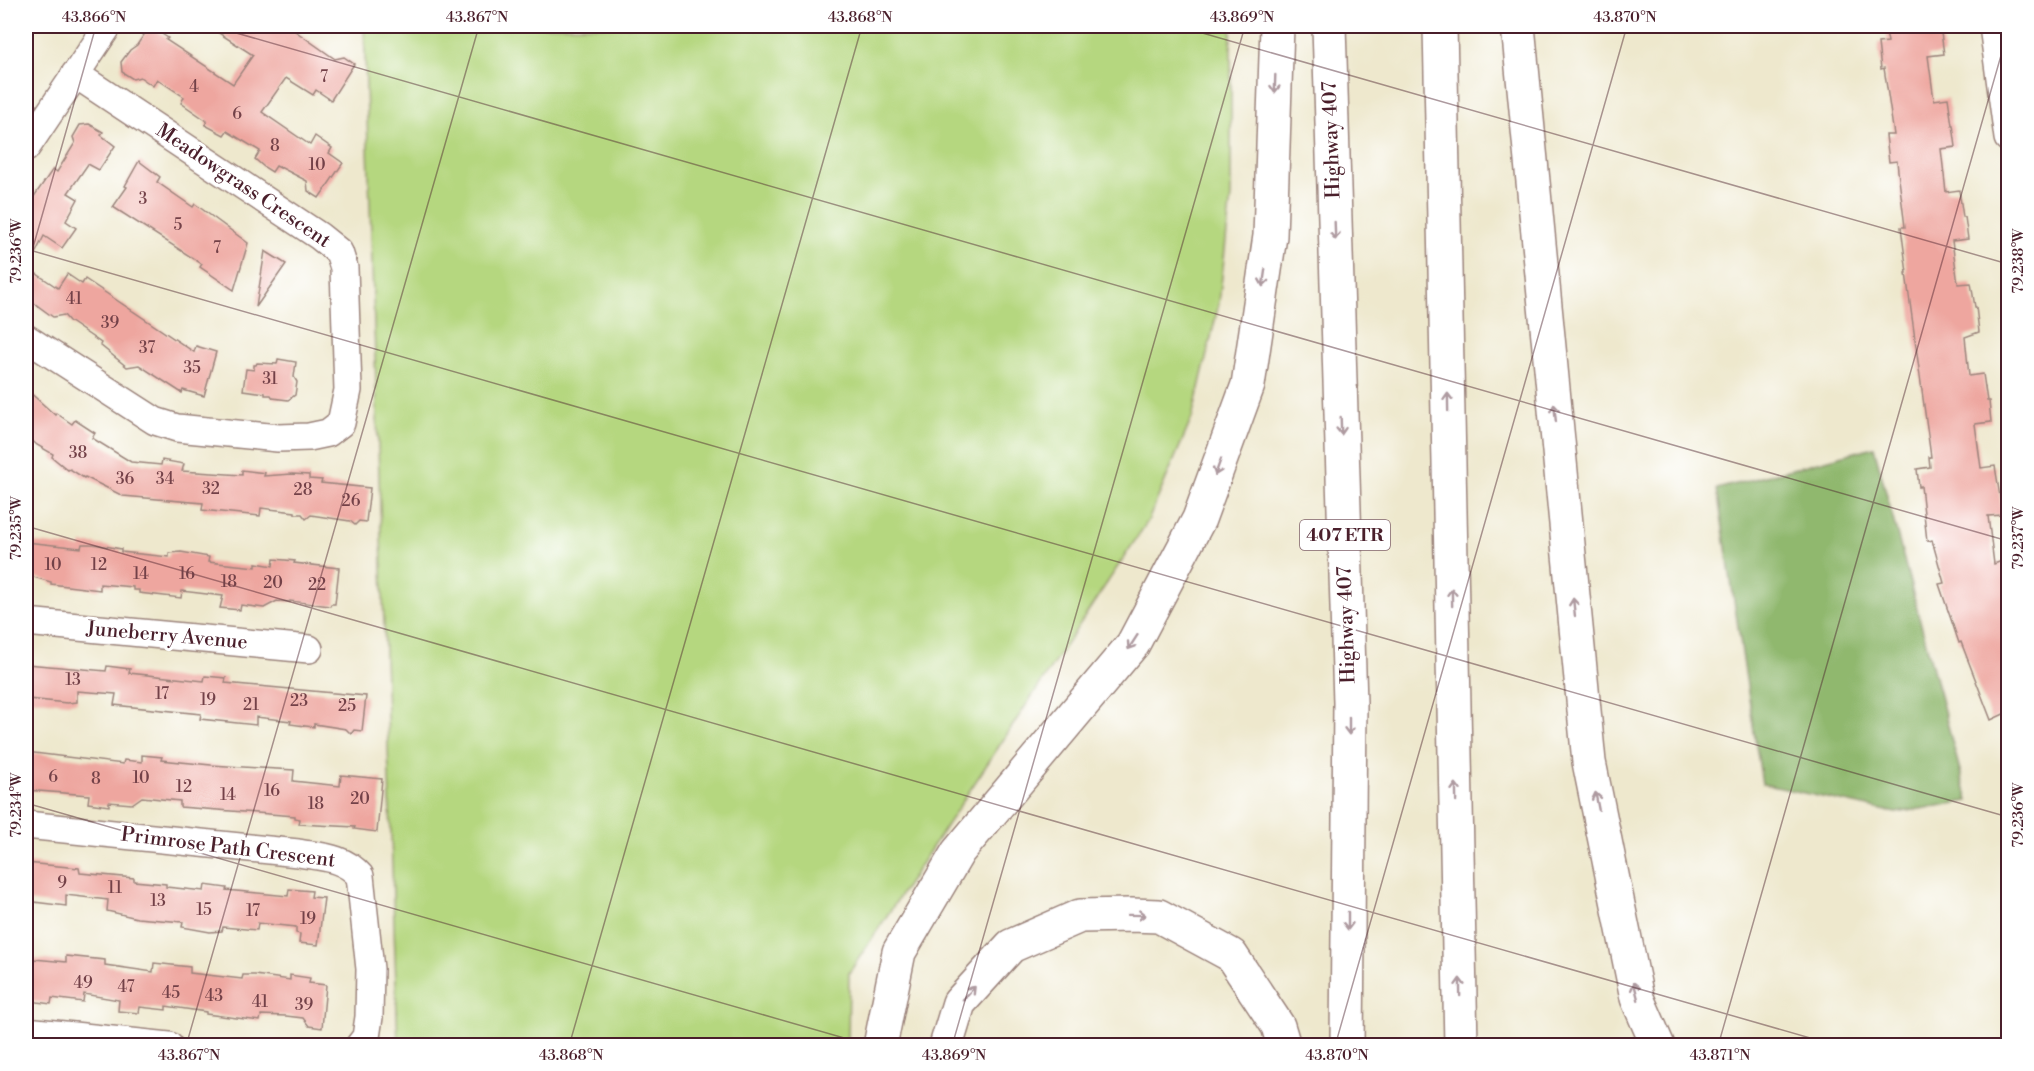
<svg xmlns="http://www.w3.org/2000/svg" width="2034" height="1071" font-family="'Libre Bodoni',serif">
  <rect width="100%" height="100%" fill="#fff"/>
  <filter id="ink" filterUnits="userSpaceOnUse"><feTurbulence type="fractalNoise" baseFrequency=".0167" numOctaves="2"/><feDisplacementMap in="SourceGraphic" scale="12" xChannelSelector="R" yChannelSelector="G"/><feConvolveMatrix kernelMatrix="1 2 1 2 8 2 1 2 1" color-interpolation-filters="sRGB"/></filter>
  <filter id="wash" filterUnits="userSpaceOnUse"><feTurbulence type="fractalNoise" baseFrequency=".008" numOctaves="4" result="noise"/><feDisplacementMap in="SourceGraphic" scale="24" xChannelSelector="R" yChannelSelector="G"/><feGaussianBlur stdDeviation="1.35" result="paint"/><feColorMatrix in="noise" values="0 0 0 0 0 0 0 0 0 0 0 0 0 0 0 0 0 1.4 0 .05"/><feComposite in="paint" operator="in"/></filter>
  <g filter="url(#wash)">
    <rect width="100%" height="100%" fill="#eee8cd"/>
    <!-- green -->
    <path fill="#b5d77f" stroke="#807b55" stroke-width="1.5" d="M364,26H1231V196L1219,303L1192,418L1148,521L849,973L848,1045H398Z"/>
    <!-- forest -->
    <path fill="#90b86e" stroke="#6d6c4c" stroke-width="1.5" d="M1874,447L1968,801L1896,813L1762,784L1717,489Z"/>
    <g id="blocks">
      <!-- building -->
      <g fill="#eea69f">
        <path d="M150,26L168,38L166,40L233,84L253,55L208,26H288L335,59L344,57L354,64L331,100L316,90L313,95L286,78L262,112L310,145L315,136L332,148L329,153L343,163L319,198L308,191L307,181L280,167V168L276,166L272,172L264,167L255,159L260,151L227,131L224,135L205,125L207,121L181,103L184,97L157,79L153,86L140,77L133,79L122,72L121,62L130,50L137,45Z"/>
        <path d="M1885,26H1939L1940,33H1941L1944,54L1928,56L1934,100L1948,98L1952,125H1953L1956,147L1941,149L1946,192L1959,190L1963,217H1965L1968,239L1952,241L1958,284L1971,283L1975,307H1976L1979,332L1965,337L1969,376L1983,374L1987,401H1989L1991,422L1975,424L1981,468L1995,466L2003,515L1988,516L1994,564L2002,561L2008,582V712L1991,720L1961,642L1959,643L1939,584L1944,583L1932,540L1927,541L1921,486L1919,487L1917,469L1930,467L1929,457H1931L1906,273H1907L1901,227H1905L1898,171L1897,161L1889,162L1886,135H1894L1884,68L1881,69L1878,43L1888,42Z"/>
        <path d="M89,124L103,132L101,135L115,146L99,170L88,164L68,193L78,199L66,221L76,228L62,248L44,236L28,268L58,288L67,274L82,284L85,279L194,352L196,346L216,352L204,396L183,390L182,393L139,365L127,367L100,345L101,343L69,321L64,315L53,317L26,297V208L53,169L57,172L75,143L73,137L80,125Z"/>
        <path d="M139,161L160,177L157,182L193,207L195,204L248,243L234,290L200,267L202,264L113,207L127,187L125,186Z"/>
        <path d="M265,251L286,264L256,307Z"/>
        <path d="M278,359L296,362L294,377L297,382L295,395L288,400L273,398L271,395H265V393L243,390L246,369L254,370V365H256L257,363L277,364Z"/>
        <path d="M26,389L55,415L56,413L72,424L75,420L95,433L92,438L131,462L161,465L162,460L184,464L182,471L242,475V470L265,473L264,476L292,474L309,475V479L322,480L321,483L370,488L366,522L359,521L355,525L350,521L311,515L306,519L302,514H295V512L261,508L260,516L202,510L203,503L123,496L85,477L84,478L70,469L68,470L52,457L53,454L37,445L26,435Z"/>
        <path d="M26,542L81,548L82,544H93L121,549V552L169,557V553L181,552L209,557L208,562L256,567V563L273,566L274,559L295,561L294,563L339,568L335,604H331L330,606L290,601V602L277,601L264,608L241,605L240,610L220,608L223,596L182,591L181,598L139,593V590H133V587L100,584V590L51,584V582L26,575Z"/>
        <path d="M26,664L106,671L107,666L130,669L129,673L204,681L205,676L226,678L225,683L366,696L362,731L354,730L351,734L346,729L314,724V727L305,726L290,724L291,721L256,717V725L200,719L201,714L114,705L116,694L77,691V702L67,703L28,699L29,692L26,688Z"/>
        <path d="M26,752L123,764L124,760L142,762V755L162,757L161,760L211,765L294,770L293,781L340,786L341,775L382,779L377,832L354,829L355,827L299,824L300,819L295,818V816L180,807V801L142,797L132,804L109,802V806L88,803L89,795L26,790Z"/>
        <path d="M26,863L79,868L80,873L134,878V881L166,884V887L204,891L205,885L227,888L226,890L288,896L289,889L312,891L311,897L324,898L318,945L299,943L300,934L296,933V927L258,923L257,930L223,927L222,931L210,932L182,927L183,922L137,918L107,911L108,900L66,895V906L26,901Z"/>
        <path d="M66,956L105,960V965L153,972L154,963L190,967V973L242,979L243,975H255L290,980V975L310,978L309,983L326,985L322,1028L309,1026L303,1018L286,1016L261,1015L260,1021L206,1014V1012L166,1006V1010L140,1007L139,1013L118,1011L119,1000L84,994L83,1002L52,998L51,1004L30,1001L31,990L26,989V965L33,966L34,959L66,962Z"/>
      </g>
    </g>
  </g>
  <g filter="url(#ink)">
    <use href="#blocks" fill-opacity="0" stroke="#9c847c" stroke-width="1.5"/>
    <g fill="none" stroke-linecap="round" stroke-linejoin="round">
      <defs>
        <g id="minor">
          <path d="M1993,26L2008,138"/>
          <path d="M26,148L108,26"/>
          <path d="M26,338L155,421L177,428L278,438L309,437L328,433L341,423L348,390L344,268L339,252L319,236L75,74"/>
          <path d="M26,622L309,649"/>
          <path d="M26,825L298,853C322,857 344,857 360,876L370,969L369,1017L366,1037L359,1046"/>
          <path d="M26,1031L169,1046"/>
        </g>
        <g id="highway">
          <path d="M1329,26L1350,703L1347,1046"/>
          <path d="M1440,26L1461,1046"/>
          <path d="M1518,26L1589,762L1637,998L1658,1046"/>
          <path d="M880,1046L899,952L958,852L1133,644L1199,519L1248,385L1270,236L1277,26"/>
          <path d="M946,1046L959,1003L1011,946L1080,916L1131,915L1159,916L1231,955L1278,1026L1284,1046"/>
        </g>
      </defs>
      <!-- minor casing -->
      <use href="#minor" stroke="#9c847c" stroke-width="30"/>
      <!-- highway casing -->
      <use href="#highway" stroke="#9c847c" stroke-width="36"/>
      <!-- minor -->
      <use href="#minor" stroke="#fff" stroke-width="27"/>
      <!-- highway -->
      <use href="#highway" stroke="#fff" stroke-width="33"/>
    </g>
    <!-- one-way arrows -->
    <defs><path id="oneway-shaft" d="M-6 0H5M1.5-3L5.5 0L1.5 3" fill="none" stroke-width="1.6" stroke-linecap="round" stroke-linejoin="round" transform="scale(1.5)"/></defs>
    <g stroke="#ae9aa0">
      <use href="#oneway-shaft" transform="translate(1275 84) rotate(92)"/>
      <use href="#oneway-shaft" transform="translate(1335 231) rotate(88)"/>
      <use href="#oneway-shaft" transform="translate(1264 278) rotate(98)"/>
      <use href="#oneway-shaft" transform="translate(1448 402) rotate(-91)"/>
      <use href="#oneway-shaft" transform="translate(1555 413) rotate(-96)"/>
      <use href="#oneway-shaft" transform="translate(1341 426) rotate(88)"/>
      <use href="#oneway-shaft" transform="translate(1218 467) rotate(110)"/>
      <use href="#oneway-shaft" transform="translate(1452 597) rotate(-91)"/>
      <use href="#oneway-shaft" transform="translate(1574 607) rotate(-96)"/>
      <use href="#oneway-shaft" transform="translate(1133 642) rotate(123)"/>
      <use href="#oneway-shaft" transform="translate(1349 726) rotate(90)"/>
      <use href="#oneway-shaft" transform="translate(1456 792) rotate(-91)"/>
      <use href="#oneway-shaft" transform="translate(1597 801) rotate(-101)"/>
      <use href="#oneway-shaft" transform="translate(1137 915) rotate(1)"/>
      <use href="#oneway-shaft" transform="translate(1348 921) rotate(90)"/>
      <use href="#oneway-shaft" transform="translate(1460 987) rotate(-91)"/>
      <use href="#oneway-shaft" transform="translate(1636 991) rotate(-104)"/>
      <use href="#oneway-shaft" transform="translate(969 993) rotate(-47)"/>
    </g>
  </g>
  <!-- ticks -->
  <path fill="none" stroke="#4a1f2b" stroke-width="1.5" stroke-opacity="0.45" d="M212,26L2008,541M1178,26L2008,264M26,249L2008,817M26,272L96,26M26,526L1838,1046M26,803L872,1046M186,1046L479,26M569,1046L862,26M952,1046L1245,26M1335,1046L1627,26M1718,1046L2008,31"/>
  <g text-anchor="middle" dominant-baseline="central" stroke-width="6" stroke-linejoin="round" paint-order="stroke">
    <!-- number labels -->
    <g font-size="16" fill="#734148">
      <text x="324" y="77">7</text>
      <text x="194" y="87">4</text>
      <text x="237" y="114">6</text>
      <text x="275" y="146">8</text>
      <text x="317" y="165">10</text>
      <text x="143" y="199">3</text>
      <text x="178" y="225">5</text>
      <text x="217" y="248">7</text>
      <text x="74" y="299">41</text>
      <text x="110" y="323">39</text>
      <text x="147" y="348">37</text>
      <text x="192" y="368">35</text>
      <text x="270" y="379">31</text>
      <text x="78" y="453">38</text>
      <text x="125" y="479">36</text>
      <text x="165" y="479">34</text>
      <text x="211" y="489">32</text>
      <text x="303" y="490">28</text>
      <text x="351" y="501">26</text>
      <text x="53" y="565">10</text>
      <text x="99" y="565">12</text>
      <text x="141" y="574">14</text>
      <text x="187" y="574">16</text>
      <text x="229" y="582">18</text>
      <text x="273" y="583">20</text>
      <text x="317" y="585">22</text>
      <text x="73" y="680">13</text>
      <text x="162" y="694">17</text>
      <text x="208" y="700">19</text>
      <text x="299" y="701">23</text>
      <text x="251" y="705">21</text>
      <text x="347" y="706">25</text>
      <text x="53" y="777">6</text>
      <text x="141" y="778">10</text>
      <text x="96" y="779">8</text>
      <text x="184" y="787">12</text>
      <text x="272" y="791">16</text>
      <text x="228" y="795">14</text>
      <text x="360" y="799">20</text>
      <text x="316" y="804">18</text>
      <text x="62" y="883">9</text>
      <text x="115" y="888">11</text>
      <text x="158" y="901">13</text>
      <text x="204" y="910">15</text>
      <text x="253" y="911">17</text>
      <text x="308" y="919">19</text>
      <text x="83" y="983">49</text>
      <text x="126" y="987">47</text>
      <text x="171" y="993">45</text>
      <text x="214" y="996">43</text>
      <text x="260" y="1002">41</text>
      <text x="304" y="1005">39</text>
    </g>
    <!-- shield labels -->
    <rect fill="#fff" stroke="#80626b" stroke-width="1.5" x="1300" y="520" width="90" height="30" rx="4.5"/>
    <g font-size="18" font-weight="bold" fill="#4a1f2b">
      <text x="1345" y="535">407 ETR</text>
    </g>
    <!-- street labels -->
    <g font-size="20" fill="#4a1f2b" stroke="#fff">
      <text transform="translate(1332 140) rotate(-92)">Highway 407</text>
      <text transform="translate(243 186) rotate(34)">Meadowgrass Crescent</text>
      <text transform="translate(1347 625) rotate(-92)">Highway 407</text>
      <text transform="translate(167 636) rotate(5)">Juneberry Avenue</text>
      <text transform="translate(228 848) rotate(7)">Primrose Path Crescent</text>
    </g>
  </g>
  <!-- margin -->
  <rect width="2034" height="1071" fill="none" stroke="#fff" stroke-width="66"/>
  <rect x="33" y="33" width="1968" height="1005" fill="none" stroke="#4a1f2b" stroke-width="2"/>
  <g font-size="15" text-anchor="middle" fill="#4a1f2b">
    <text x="94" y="22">43.866°N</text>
    <text x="477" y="22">43.867°N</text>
    <text x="860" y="22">43.868°N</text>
    <text x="1242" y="22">43.869°N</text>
    <text x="1625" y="22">43.870°N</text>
    <text transform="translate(16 251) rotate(-90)" y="5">79.236°W</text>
    <text transform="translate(2018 261) rotate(-90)" y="5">79.238°W</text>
    <text transform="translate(16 528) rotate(-90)" y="5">79.235°W</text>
    <text transform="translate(2018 538) rotate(-90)" y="5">79.237°W</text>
    <text transform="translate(16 805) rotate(-90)" y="5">79.234°W</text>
    <text transform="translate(2018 815) rotate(-90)" y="5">79.236°W</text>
    <text x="189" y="1060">43.867°N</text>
    <text x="571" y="1060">43.868°N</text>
    <text x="954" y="1060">43.869°N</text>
    <text x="1337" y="1060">43.870°N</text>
    <text x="1720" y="1060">43.871°N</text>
  </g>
</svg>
